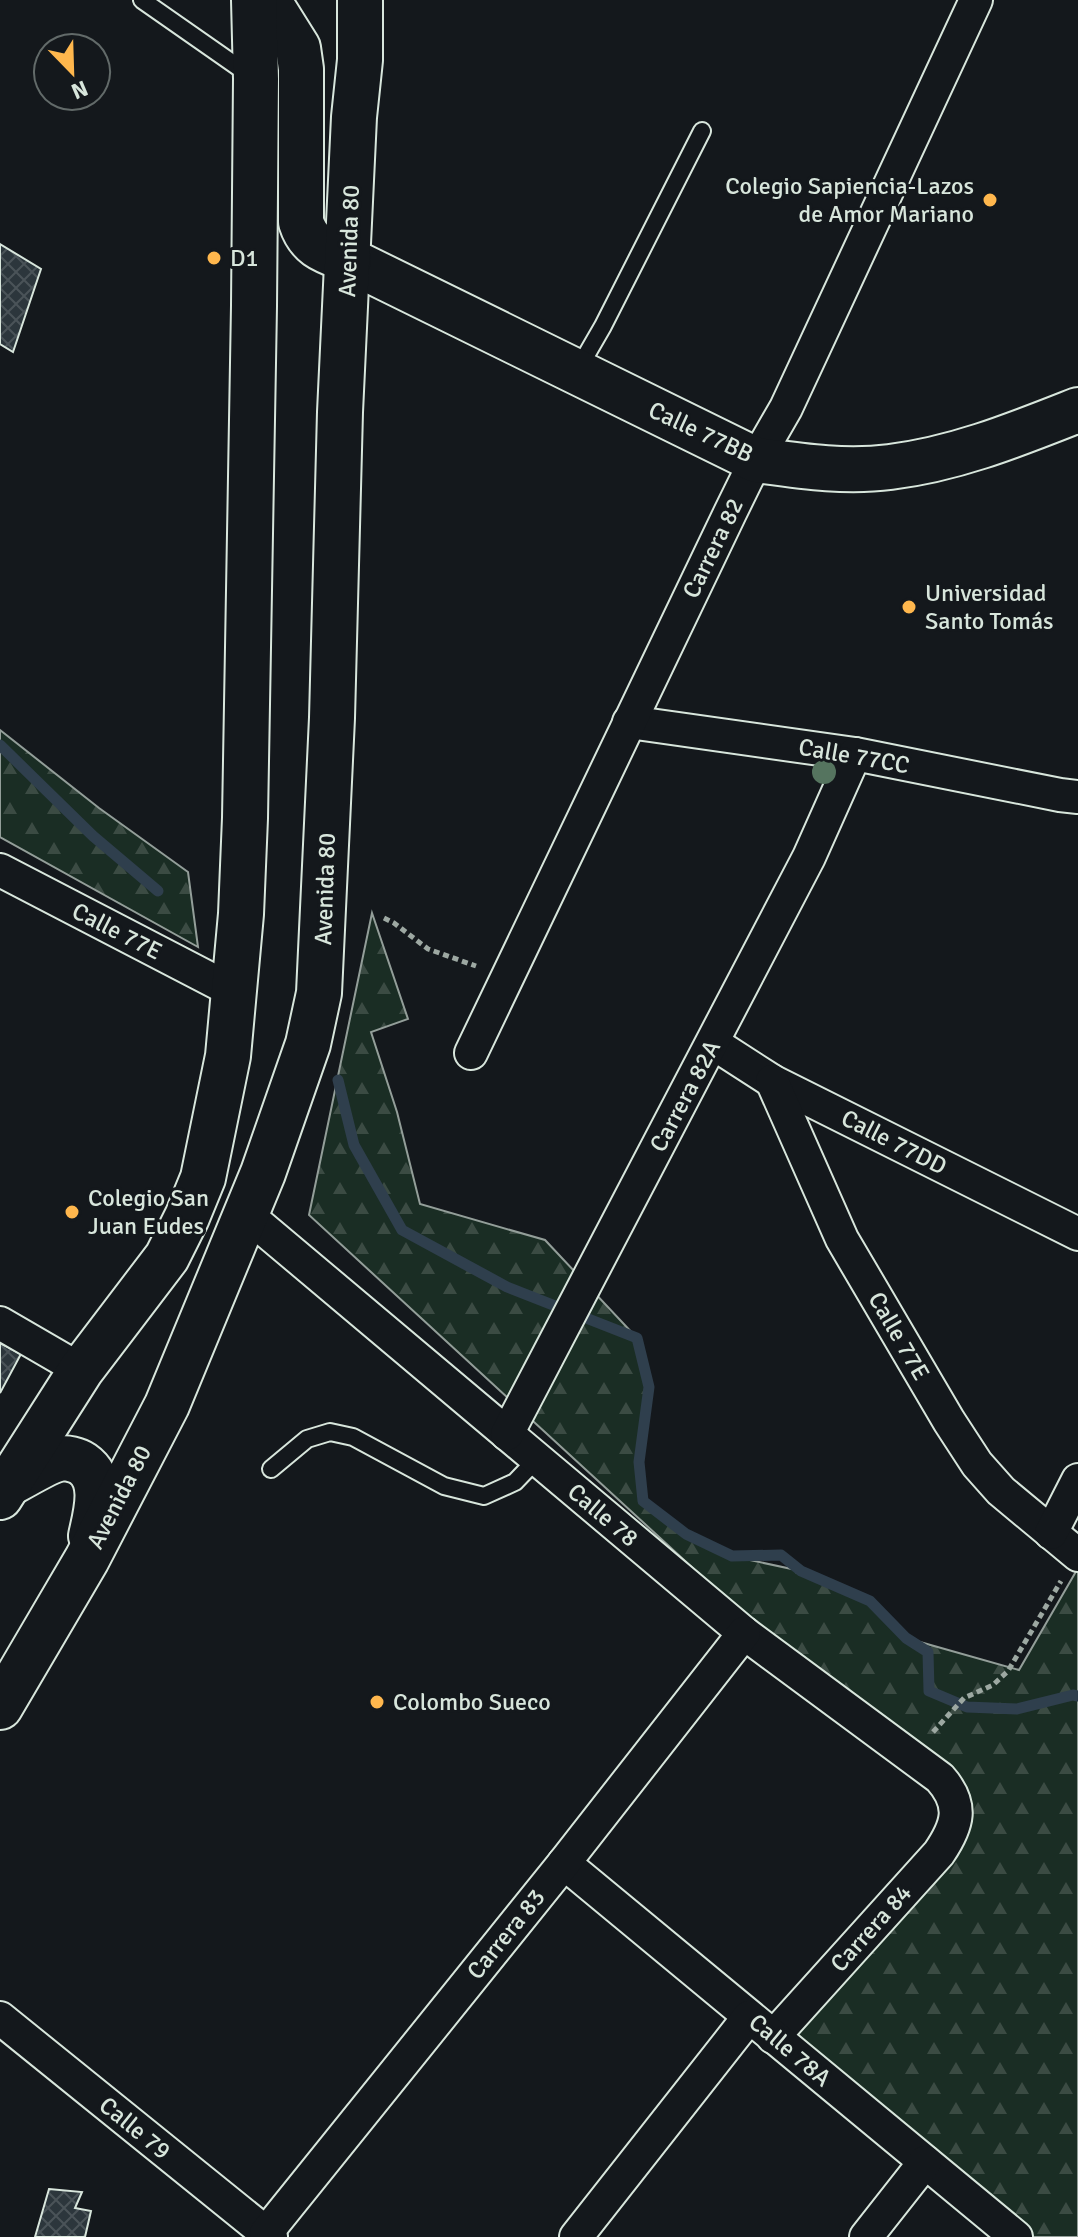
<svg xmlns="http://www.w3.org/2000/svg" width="1078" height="2237" font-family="Signika,sans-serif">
  <defs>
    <pattern id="forest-firs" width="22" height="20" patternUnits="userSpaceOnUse" patternTransform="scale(2)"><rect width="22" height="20" fill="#1a2d24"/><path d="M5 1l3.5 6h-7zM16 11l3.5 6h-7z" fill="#3b4b43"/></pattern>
    <pattern id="building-cross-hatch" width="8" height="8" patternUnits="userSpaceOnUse" patternTransform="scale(2)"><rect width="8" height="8" fill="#2c363c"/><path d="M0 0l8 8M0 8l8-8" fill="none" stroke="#4a5358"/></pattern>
  </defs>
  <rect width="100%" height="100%" fill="#14181c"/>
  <!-- forest -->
  <g fill="url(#forest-firs)" stroke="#939e99" stroke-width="2">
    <path d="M0,730L99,808L188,872L198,947L0,837Z"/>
    <path d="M372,913L408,1019L371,1032L397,1112L420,1204L545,1240L637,1338L649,1387L639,1462L644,1501L686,1534L731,1556L801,1571L870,1601L906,1638L1019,1670L1078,1568V2237H1016L776,2034L957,1811L309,1215Z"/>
  </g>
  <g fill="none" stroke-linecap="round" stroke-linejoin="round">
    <!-- stream -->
    <g stroke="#2f3f4d" stroke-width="11">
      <path d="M0,745L93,836L158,891"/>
      <path d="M338,1080L354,1145L402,1230L507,1287L637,1338L649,1387L639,1462L643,1501L686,1534L732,1556L781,1555L801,1571L870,1601L906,1638L928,1652L929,1691L967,1707L1017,1709L1073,1695L1078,1696"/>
    </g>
  </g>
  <!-- building -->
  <g fill="url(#building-cross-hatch)" stroke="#d8e6dc" stroke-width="2">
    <path d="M0,244L41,269L13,352L0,344Z"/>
    <path d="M0,1343L21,1354L0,1393Z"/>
    <path d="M49,2189L82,2192L75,2208L91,2211L85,2237H35Z"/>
  </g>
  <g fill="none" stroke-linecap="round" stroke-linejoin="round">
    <defs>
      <g id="lane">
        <path d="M142,0L248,74"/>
        <path d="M577,371L603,326L702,131"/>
        <path d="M271,1469L307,1439L330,1432L353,1437L444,1486L484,1496L515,1482L537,1459"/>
      </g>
      <g id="street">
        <path d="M629,722L855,754L1060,795L1078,797"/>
        <path d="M0,870L235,992"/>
        <path d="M713,1043L772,1081L1078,1234"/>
        <path d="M471,1053L730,513L756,460L786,408L976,0"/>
        <path d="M772,1081L842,1239L949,1421L977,1464L1001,1491L1078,1555"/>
        <path d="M246,1214L744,1633L940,1778C964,1805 958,1825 939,1853L773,2037"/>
        <path d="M0,1323L81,1370"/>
        <path d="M507,1434L809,857L855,754"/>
        <path d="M1051,1533L1078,1480"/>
        <path d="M564,1863L1016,2237"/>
        <path d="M0,2018L271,2237"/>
        <path d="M266,2233L564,1863L744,1633"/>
        <path d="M576,2237L749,2017"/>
        <path d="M866,2237L925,2162"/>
      </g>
      <path id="secondary" d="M349,260L756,460C800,466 845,473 890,467C956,459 1017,434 1078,410"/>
      <g id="primary">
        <path d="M268,0L298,48L301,69V222C309,247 325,251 349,260"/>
        <path d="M7,1485C18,1479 48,1461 59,1459C66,1457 77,1460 83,1464C106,1480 96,1513 91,1536"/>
        <path d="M0,1497L81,1370L167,1257L187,1217L203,1178L228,1056L241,914L245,818L254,306L256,79L254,0"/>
        <path d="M0,1707L87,1559L167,1405L263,1173L308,1044L319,993L332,718L340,412L354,117L360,60V0"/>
      </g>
    </defs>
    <!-- lane casing -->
    <use href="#lane" stroke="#d8e6dc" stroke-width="20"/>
    <!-- street casing -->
    <use href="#street" stroke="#d8e6dc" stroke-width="36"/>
    <!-- secondary casing -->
    <use href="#secondary" stroke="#d8e6dc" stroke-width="48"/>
    <!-- primary casing -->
    <use href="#primary" stroke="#d8e6dc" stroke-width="48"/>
    <!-- path -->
    <g stroke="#9da8a2" stroke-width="5" stroke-dasharray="6 4" stroke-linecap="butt">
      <path d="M384,918L394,923L428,949L476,966"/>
      <path d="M933,1732L964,1698L993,1685L1008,1671L1061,1581"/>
    </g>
    <!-- lane -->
    <use href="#lane" stroke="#14181c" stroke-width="16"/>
    <!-- street -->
    <use href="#street" stroke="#14181c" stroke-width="32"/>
    <!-- secondary -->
    <use href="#secondary" stroke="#14181c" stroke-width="44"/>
    <!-- primary -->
    <use href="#primary" stroke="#14181c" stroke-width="44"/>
  </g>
  <!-- trees -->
  <circle fill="#55745f" cx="824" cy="772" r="12"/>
  <!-- markers -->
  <g fill="#ffb74d" stroke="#14181c" stroke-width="3">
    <circle cx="990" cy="200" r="8"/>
    <circle cx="214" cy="258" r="8"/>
    <circle cx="909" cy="607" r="8"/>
    <circle cx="72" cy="1212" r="8"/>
    <circle cx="377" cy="1702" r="8"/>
  </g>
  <g text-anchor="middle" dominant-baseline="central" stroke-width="6" stroke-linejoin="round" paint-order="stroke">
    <!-- poi labels -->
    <g font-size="24" fill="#d8e6dc" stroke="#14181c" text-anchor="start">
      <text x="974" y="186" text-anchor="end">Colegio Sapiencia-Lazos<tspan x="974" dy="28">de Amor Mariano</tspan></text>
      <text x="230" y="258">D1</text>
      <text x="925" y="593">Universidad<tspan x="925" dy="28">Santo Tomás</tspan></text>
      <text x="88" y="1198">Colegio San<tspan x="88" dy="28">Juan Eudes</tspan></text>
      <text x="393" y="1702">Colombo Sueco</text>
    </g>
    <!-- street labels -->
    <g font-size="24" fill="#d8e6dc" stroke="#14181c">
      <text transform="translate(349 241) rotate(-88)">Avenida 80</text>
      <text transform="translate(701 432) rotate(25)">Calle 77BB</text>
      <text transform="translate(713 548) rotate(-64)">Carrera 82</text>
      <text transform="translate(854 756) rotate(10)">Calle 77CC</text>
      <text transform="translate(325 889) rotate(-88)">Avenida 80</text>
      <text transform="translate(117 931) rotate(27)">Calle 77E</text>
      <text transform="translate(685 1096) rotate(-62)">Carrera 82A</text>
      <text transform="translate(894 1142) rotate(27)">Calle 77DD</text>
      <text transform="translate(899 1336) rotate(60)">Calle 77E</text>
      <text transform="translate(119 1497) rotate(-63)">Avenida 80</text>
      <text transform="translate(603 1515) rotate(40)">Calle 78</text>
      <text transform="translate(871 1928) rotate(-48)">Carrera 84</text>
      <text transform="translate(506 1934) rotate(-51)">Carrera 83</text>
      <text transform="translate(790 2050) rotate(40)">Calle 78A</text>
      <text transform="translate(135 2128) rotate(39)">Calle 79</text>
    </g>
  </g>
  <!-- north arrow -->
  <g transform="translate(72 72) rotate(157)"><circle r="38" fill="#14181c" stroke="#626a69" stroke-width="2"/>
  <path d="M0-6L14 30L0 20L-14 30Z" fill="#ffb74d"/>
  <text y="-12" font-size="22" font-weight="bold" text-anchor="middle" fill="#d8e6dc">N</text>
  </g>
</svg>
